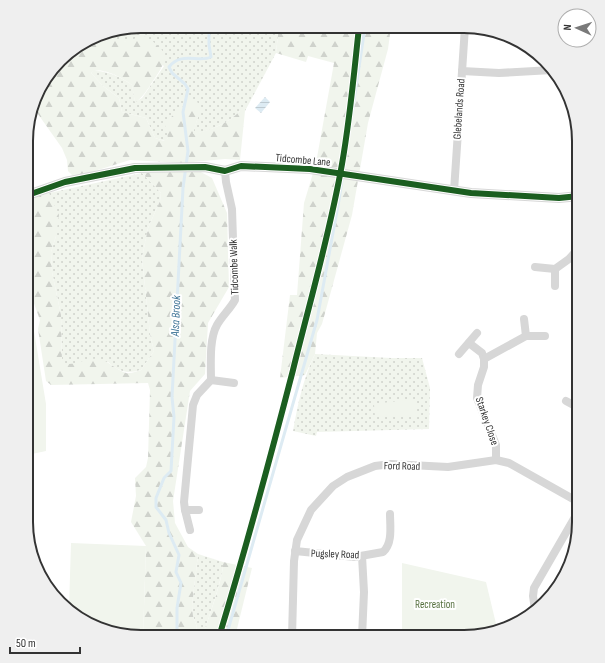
<svg xmlns="http://www.w3.org/2000/svg" width="605" height="663" font-family="'Sofia Sans Condensed',sans-serif">
  <defs>
    <pattern id="grass-dots" width="8" height="8" patternUnits="userSpaceOnUse"><rect width="8" height="8" fill="#f1f5ed"/><path d="M2 2h.1M6 6h.1" fill="none" stroke="#cfd2cc" stroke-width="1.8" stroke-linecap="round"/></pattern>
    <pattern id="forest-firs" width="22" height="20" patternUnits="userSpaceOnUse"><rect width="22" height="20" fill="#f1f5ed"/><path d="M5 1l3.5 6h-7zM16 11l3.5 6h-7z" fill="#cfd2cc"/></pattern>
    <pattern id="water-rules" width="6" height="5" patternUnits="userSpaceOnUse"><rect width="6" height="5" fill="#ddebf3"/><path d="M0 2.5h6" fill="none" stroke="#becad1"/></pattern>
  </defs>
  <rect width="100%" height="100%" fill="#fff"/>
  <!-- grass -->
  <g fill="url(#grass-dots)">
    <path d="M141,26H279L276,53L245,111H240C229,123 209,131 192,135L198,117L175,114L170,118L168,138L165,141L155,138L146,118L122,112L119,98L103,86L91,73L93,71C107,70 121,77 132,85L135,102L142,98L164,66L128,42L119,41L108,33L103,40L96,37L104,32Z"/>
    <path d="M142,173L161,193L160,201L148,228L142,258L150,334L154,351L141,370C126,374 120,372 108,362L68,365L62,364L61,315L52,272L51,252L56,236L49,193Z"/>
    <path d="M315,354L391,358H422L430,388L429,429L317,432L316,436L293,431C298,403 303,379 315,354Z"/>
    <path d="M198,554L223,562C225,571 207,624 202,637H193L197,627L193,616L192,606Z"/>
  </g>
  <!-- forest -->
  <g fill="url(#forest-firs)">
    <path d="M279,26L391,27L388,49L368,123L352,215L322,324L317,333L315,354L305,375L280,378L290,295H297L304,203L316,163L334,63L308,56L306,62L276,53Z"/>
    <path d="M108,33C123,44 126,43 142,35C169,50 170,57 153,81C147,90 143,97 135,103L132,85C124,79 100,65 91,73L103,86L119,98L122,112L146,118L155,138L164,141L168,138L165,125L170,118L190,100L197,101L200,110L193,134C209,131 229,123 240,111H245L240,160L225,159L182,163L130,160L85,174L72,175L68,171L67,160L62,148L33,107L39,90L43,88L45,79L65,54L96,36L103,40Z"/>
    <path d="M199,171L212,178L227,213L229,287L208,323L205,374L190,391L173,501L175,523L188,547L198,554L192,606L193,616L197,627L193,637H143L146,546L131,522L136,496L135,478L146,467L148,458L150,390L148,383L51,385L46,381L38,329L40,320L32,298H27L28,200L49,193L59,215L56,236L51,252L52,272L61,315L62,363C75,367 86,357 99,359C109,361 116,370 126,373C130,374 137,371 141,370L154,351L150,334L142,258L148,228L160,201L161,193L142,173Z"/>
    <path d="M223,562L252,568L235,637H202C207,624 225,572 223,562Z"/>
  </g>
  <!-- park -->
  <g fill="#f1f5ed">
    <path d="M27,325L34,331L46,404V451L32,454C34,467 27,468 31,484L26,489Z"/>
    <path d="M415,399L416,415L375,417L374,404Z"/>
    <path d="M71,543L146,546L143,637H133L83,622L69,608Z"/>
    <path d="M402,563L486,582L497,628L471,637H402Z"/>
  </g>
  <!-- water -->
  <path fill="url(#water-rules)" d="M265,97L270,102L261,113L255,108Z"/>
  <g fill="none" stroke-linecap="round" stroke-linejoin="round">
    <!-- stream -->
    <g stroke="#ddebf3" stroke-width="3">
      <path d="M177,637V608L181,583L176,572L179,555L169,533L166,520L156,507V498L164,478L171,471L174,417L172,397L183,188L188,151L183,112L188,89L185,84L172,73L169,67C181,51 199,63 211,57L209,45V26"/>
      <path d="M226,637L317,320L339,200L365,27"/>
    </g>
    <!-- minor -->
    <g stroke="#d7d7d7" stroke-width="8">
      <path d="M462,71L499,73L552,70"/>
      <path d="M454,191L465,27"/>
      <path d="M535,267L555,269"/>
      <path d="M555,286V269L569,259L579,248"/>
      <path d="M524,319L526,336"/>
      <path d="M469,343L482,353L484,359"/>
      <path d="M459,354L477,333"/>
      <path d="M211,380L234,383"/>
      <path d="M566,401L579,408"/>
      <path d="M496,460V445L477,398L478,385L484,367V359L526,336H545"/>
      <path d="M185,510L190,530"/>
      <path d="M199,510H185L184,502L193,405L197,395L211,380C211,365 209,339 217,325C222,316 230,309 235,300L232,209L226,182L225,171"/>
      <path d="M295,551L355,557L383,552C393,543 390,526 390,514"/>
      <path d="M362,556L364,592L362,637"/>
      <path d="M535,610L533,596L534,588L579,510"/>
      <path d="M292,637L294,561L297,540L311,510L333,486L347,477L375,466L391,464L448,467L496,460L509,463L573,499L579,500"/>
    </g>
    <!-- tertiary -->
    <path stroke="#d7d7d7" stroke-width="10" d="M28,195L65,182L135,168L205,167L225,171L241,166L310,169L471,193L559,198L579,196"/>
    <defs>
      <g id="cycleway">
        <path d="M28,195L65,182L135,168L205,167L225,171L241,166L310,169L471,193L559,198L579,196"/>
        <path d="M219,637C246,548 270,459 293,370C310,301 330,233 342,164C350,119 354,73 359,27"/>
      </g>
    </defs>
    <!-- cycleway casing -->
    <use href="#cycleway" stroke="#fff" stroke-width="8"/>
    <!-- cycleway -->
    <use href="#cycleway" stroke="#1b5e20" stroke-width="6"/>
  </g>
  <g text-anchor="middle" dominant-baseline="central" stroke-width="4" stroke-linejoin="round" paint-order="stroke">
    <!-- street labels -->
    <g font-size="11" fill="#333" stroke="#fff">
      <text transform="translate(459 109) rotate(-86)">Glebelands Road</text>
      <text transform="translate(303 160) rotate(5)">Tidcombe Lane</text>
      <text transform="translate(234 267) rotate(-92)">Tidcombe Walk</text>
      <text transform="translate(487 421) rotate(71)">Starkey Close</text>
      <text transform="translate(402 466) rotate(1)">Ford Road</text>
      <text transform="translate(335 554) rotate(2)">Pugsley Road</text>
    </g>
    <!-- park labels -->
    <g font-size="11" fill="#56703f" stroke="#fff">
      <text x="435" y="604">Recreation</text>
    </g>
    <!-- water labels -->
    <g font-size="12" font-style="italic" fill="#3f7597" stroke="#fff">
      <text transform="translate(176 316) rotate(-88)">Alsa Brook</text>
    </g>
  </g>
  <!-- crop -->
  <path d="M0 0H605V663H0ZM141 33H464A108 108 0 0 1 572 141V522A108 108 0 0 1 464 630H141A108 108 0 0 1 33 522V141A108 108 0 0 1 141 33Z" fill="#efefef" fill-rule="evenodd"/>
  <path fill="none" stroke="#333" stroke-width="2" d="M141 33H464A108 108 0 0 1 572 141V522A108 108 0 0 1 464 630H141A108 108 0 0 1 33 522V141A108 108 0 0 1 141 33Z"/>
  <!-- north arrow -->
  <g transform="translate(577 28) rotate(273)"><circle r="19" fill="#ffffff" stroke="#adadad"/>
  <path d="M0-3L7 15L0 10L-7 15Z" fill="#7a7a7a"/>
  <text y="-6" font-size="11" font-weight="bold" text-anchor="middle" fill="#333333">N</text>
  </g>
  <!-- scale -->
  <path d="M10 647v6h70v-6" fill="none" stroke="#333333" stroke-width="2"/>
  <text x="16" y="647" font-size="12" fill="#333333" stroke="#ffffff" stroke-width="3" paint-order="stroke">50 m</text>
</svg>
